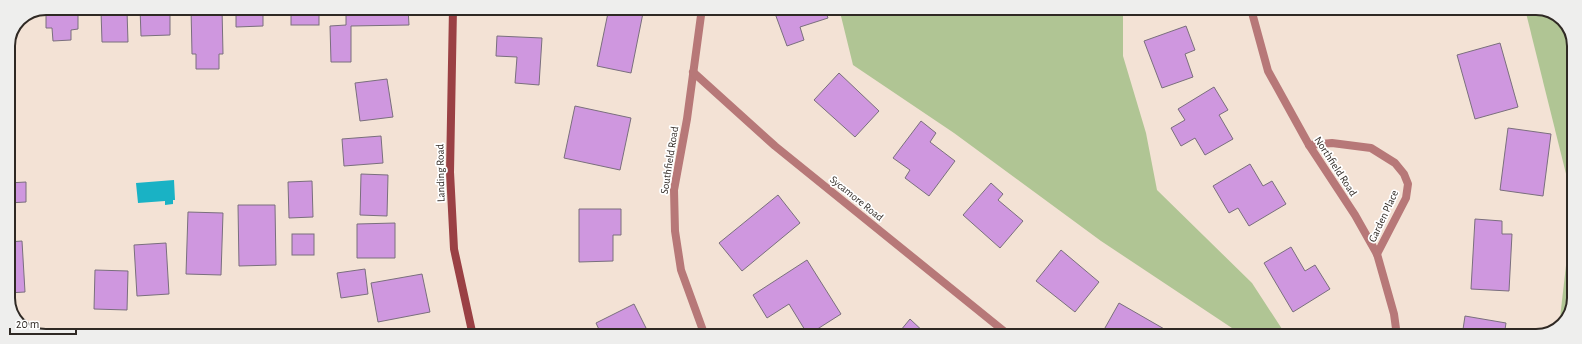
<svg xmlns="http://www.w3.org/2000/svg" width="1582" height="344" font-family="'Alegreya Sans',sans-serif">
<rect width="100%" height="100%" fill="#f3e2d5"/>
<!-- green -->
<g fill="#b0c594">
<polygon points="839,8 1123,9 1123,56 1146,133 1157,190 1252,283 1282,329 1274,336 1244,336 1101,241 954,133 853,65"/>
<polygon points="1525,9 1543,9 1563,19 1574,42 1573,202"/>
<polygon points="1573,204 1573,306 1559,327"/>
</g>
<!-- water -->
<polygon fill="#19b2c5" points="174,180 175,200 173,200 173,204 165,205 165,201 138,203 136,183"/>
<!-- building -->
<g fill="#cf97df" stroke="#7a6f7d">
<polygon points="103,8 124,8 124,11 127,11 128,42 102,42 101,11 103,11"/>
<polygon points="140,8 170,8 170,35 141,36"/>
<polygon points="191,8 222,8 223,54 219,54 219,69 196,69 196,54 192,54"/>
<polygon points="236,8 263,8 263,26 236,27"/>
<rect x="291" y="8" width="28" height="17"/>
<polygon points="364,8 408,8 409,25 351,26 351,62 331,62 330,26 346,25 346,10 364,10"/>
<polygon points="609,8 644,8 631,73 597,66"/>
<polygon points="773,8 824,8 828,18 800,27 804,40 787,46"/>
<polygon points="78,10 78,29 71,30 71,40 53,41 52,28 46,28 46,11"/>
<polygon points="1186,26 1195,50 1185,54 1193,77 1162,88 1144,41"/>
<polygon points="13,35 13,68 8,68 8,46"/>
<polygon points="497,36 542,38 539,85 515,83 517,57 496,56"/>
<polygon points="1500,43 1518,107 1475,119 1457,55"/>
<polygon points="839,73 879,111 855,137 814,100"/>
<polygon points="387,79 393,117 360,121 355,83"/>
<polygon points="1214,87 1228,110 1219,115 1233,139 1205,155 1195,138 1181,146 1171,128 1185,120 1178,109"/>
<polygon points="575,106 631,118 620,170 564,158"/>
<polygon points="921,121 936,133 930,142 955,161 929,196 905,178 910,170 893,158"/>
<polygon points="1508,128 1551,134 1543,196 1500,190"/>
<polygon points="381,136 383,163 344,166 342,139"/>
<polygon points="1250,164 1263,186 1272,181 1286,204 1249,226 1238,208 1229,213 1213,186"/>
<polygon points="361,174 388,175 387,216 360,215"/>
<polygon points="312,181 313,217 289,218 288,182"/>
<polygon points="26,182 26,202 8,203 8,183"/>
<polygon points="991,183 1003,194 998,200 1023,221 1000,248 963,215"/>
<polygon points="778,195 800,223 742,271 719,243"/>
<polygon points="238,205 275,205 276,265 239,266"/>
<polygon points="579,209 621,209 621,235 613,235 613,261 579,262"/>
<polygon points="188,212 223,213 221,275 186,274"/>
<polygon points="1475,219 1502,221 1502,234 1512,234 1509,291 1471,289"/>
<polygon points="395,223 395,258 357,258 357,224"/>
<rect x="292" y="234" width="22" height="21"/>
<polygon points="22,241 25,292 8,293 8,242"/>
<polygon points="166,243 169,294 137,296 134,245"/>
<polygon points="1291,247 1305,271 1315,265 1330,289 1293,312 1264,263"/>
<polygon points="1061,250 1099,282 1075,312 1036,281"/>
<polygon points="807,260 841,314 808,335 789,304 767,318 753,295"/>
<polygon points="365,269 368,294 341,298 337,273"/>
<polygon points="95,270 128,271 127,310 94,309"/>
<polygon points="422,274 430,312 378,322 371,283"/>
<polygon points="1119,303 1166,330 1163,336 1103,336 1101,335"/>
<polygon points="634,304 647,330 637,335 637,336 602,336 596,323"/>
<polygon points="1465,316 1506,323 1504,336 1462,336"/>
<polygon points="910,319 928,336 896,336"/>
</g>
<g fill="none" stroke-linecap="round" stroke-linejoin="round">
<!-- street -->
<g stroke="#b77878" stroke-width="8">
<polyline points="702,8 687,119 674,190 675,231 681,270 705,336"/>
<polyline points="1251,9 1268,71 1309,145 1355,215 1377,254 1394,314 1397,336"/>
<polyline points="693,72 775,146 1010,336"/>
<polyline points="1309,145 1332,143 1371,148 1395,163 1404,174 1408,184 1406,198 1377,254"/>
<polyline points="405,335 472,332"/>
</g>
<!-- secondary -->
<polyline stroke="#9a4044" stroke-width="8" points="453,8 450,172 454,249 473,336"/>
</g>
<g text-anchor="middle" stroke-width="3.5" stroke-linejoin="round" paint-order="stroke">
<!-- street labels -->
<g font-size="11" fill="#2f2924" stroke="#fff">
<text transform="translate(669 160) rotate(-81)" y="4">Southfield Road</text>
<text transform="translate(1336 166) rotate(57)" y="4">Northfield Road</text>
<text transform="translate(440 173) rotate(-91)" y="4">Landing Road</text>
<text transform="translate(857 198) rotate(39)" y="4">Sycamore Road</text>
<text transform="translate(1383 216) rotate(-65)" y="4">Garden Place</text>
</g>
</g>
<!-- crop -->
<path d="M0 0H1582V344H0ZM46 15H1536A31 31 0 0 1 1567 46V298A31 31 0 0 1 1536 329H46A31 31 0 0 1 15 298V46A31 31 0 0 1 46 15Z" fill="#eeeeed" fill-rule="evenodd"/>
<path fill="none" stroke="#2f2924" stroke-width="2" d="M46 15H1536A31 31 0 0 1 1567 46V298A31 31 0 0 1 1536 329H46A31 31 0 0 1 15 298V46A31 31 0 0 1 46 15Z"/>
<!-- scale -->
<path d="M10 328v6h66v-6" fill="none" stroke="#2f2924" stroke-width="2"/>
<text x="16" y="328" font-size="12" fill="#2f2924" stroke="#ffffff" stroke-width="3" paint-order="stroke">20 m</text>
</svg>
